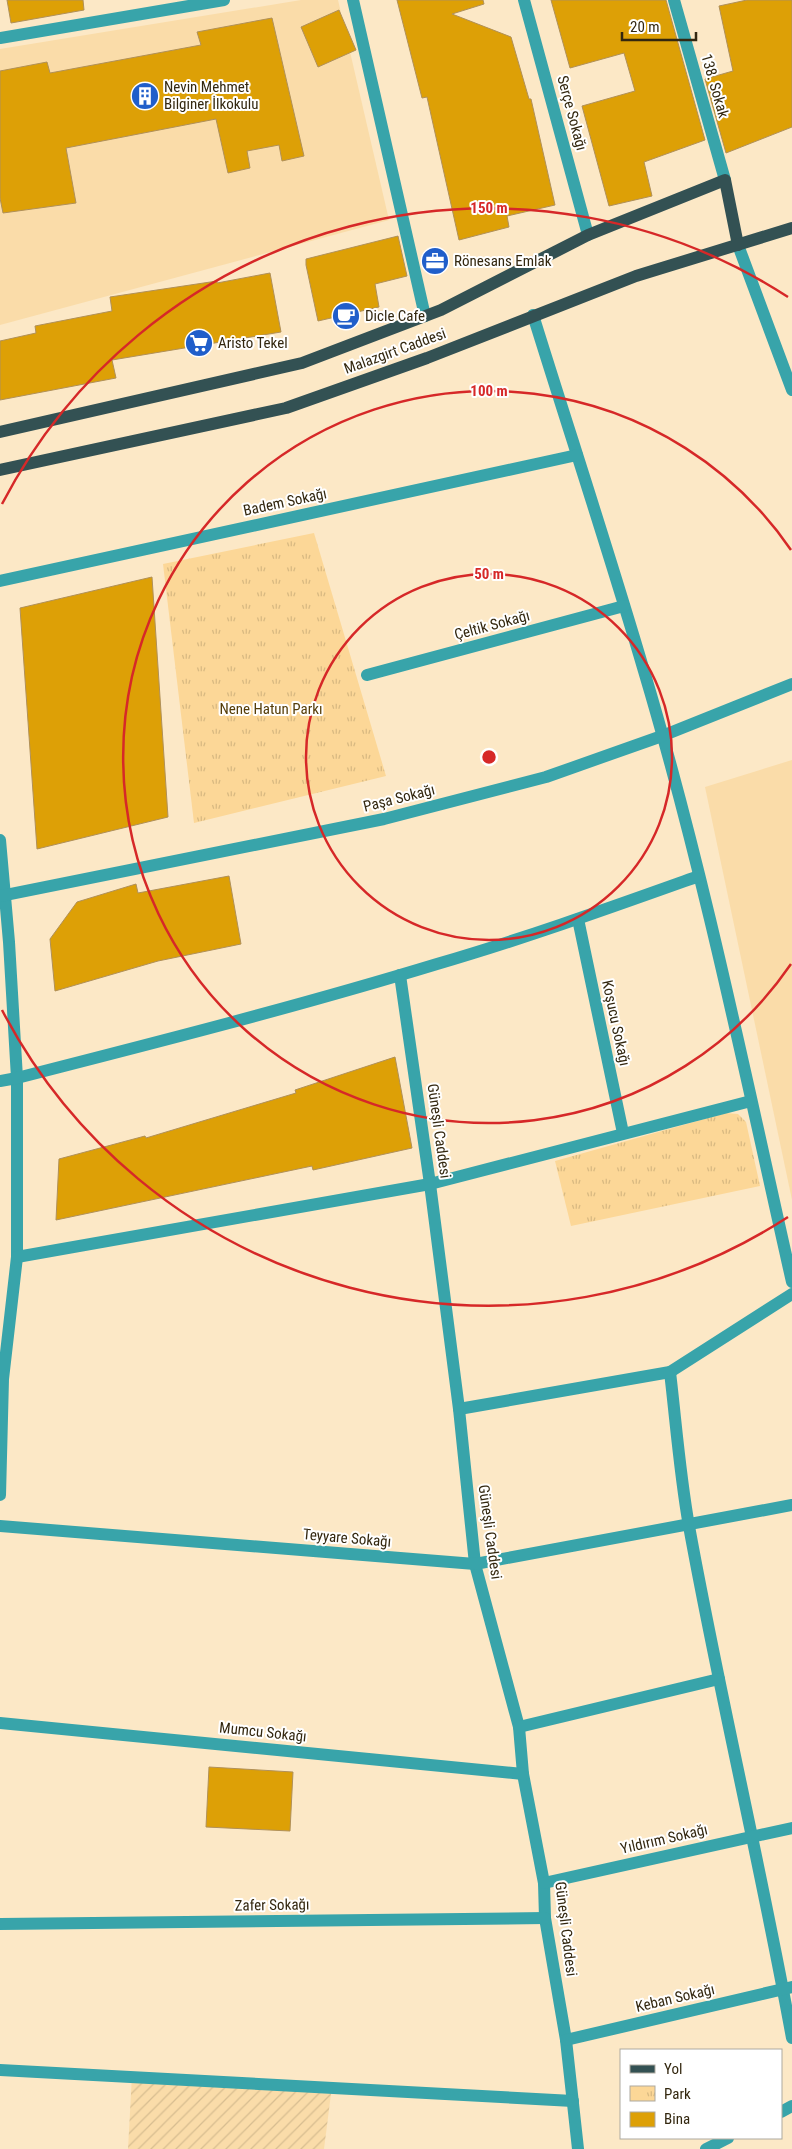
<svg xmlns="http://www.w3.org/2000/svg" width="792" height="2149" font-family="'Roboto Condensed',sans-serif">
<defs>
<pattern id="industrial-furrows" width="10" height="10" patternUnits="userSpaceOnUse" patternTransform="scale(1.25)"><rect width="10" height="10" fill="#fadca9"/><path d="M-1 1l2-2M0 10L10 0M9 11l2-2" fill="none" stroke="#d7bd90"/></pattern>
<pattern id="park-tufts" width="24" height="20" patternUnits="userSpaceOnUse" patternTransform="scale(1.25)"><rect width="24" height="20" fill="#fcd797"/><path d="M3 7l-1-3M5 7V3M7 7l1-3M15 17l-1-3M17 17v-4M19 17l1-3" fill="none" stroke="#d8b981"/></pattern>
</defs>
<rect width="100%" height="100%" fill="#fce8c6"/>
<!-- built -->
<g fill="#fadca9">
<polygon points="301,0 338,0 389,220 0,325 0,49"/>
<polygon points="792,760 792,1200 705,787"/>
</g>
<!-- industrial -->
<polygon fill="url(#industrial-furrows)" points="132,2075 332,2086 324,2149 128,2149"/>
<!-- park -->
<g fill="url(#park-tufts)">
<polygon points="314,533 386,776 194,823 163,564"/>
<polygon points="726,1113 738,1114 746,1122 760,1186 571,1226 555,1161"/>
</g>
<!-- building -->
<g fill="#dda006" stroke="#b09059">
<polygon points="7,0 83,0 84,10 11,23"/>
<polygon points="397,0 483,0 484,4 452,14 511,37 529,99 531,99 555,205 507,216 509,227 459,240 427,97 422,98"/>
<polygon points="551,0 666,0 705,140 644,162 652,196 609,206 582,106 635,91 624,53 570,68"/>
<polygon points="747,0 792,0 792,127 726,153 705,79 733,71 719,6"/>
<polygon points="339,10 356,50 318,67 301,27"/>
<polygon points="272,18 304,156 282,161 279,145 247,151 250,168 228,173 216,119 66,148 76,203 3,213 0,198 0,71 47,62 50,73 201,45 197,32"/>
<polygon points="398,236 407,276 375,284 379,307 318,321 306,265 306,259"/>
<polygon points="270,273 281,332 112,360 116,378 0,400 0,341 36,333 35,326 112,311 110,297 217,281 217,283"/>
<polygon points="152,577 168,817 37,849 20,608"/>
<polygon points="229,876 241,944 158,961 55,991 50,939 77,902 136,884 138,893"/>
<polygon points="395,1057 412,1148 313,1170 312,1166 56,1220 59,1159 145,1136 146,1138 296,1093 295,1090"/>
<polygon points="209,1767 293,1772 290,1831 206,1827"/>
</g>
<g fill="none" stroke-linecap="round" stroke-linejoin="round">
<!-- minor -->
<g stroke="#38a4aa" stroke-width="12">
<polyline points="353,0 425,316"/>
<polyline points="524,0 588,235"/>
<polyline points="674,0 725,180"/>
<polyline points="0,38 224,0"/>
<polyline points="738,245 792,390"/>
<path d="M 533,315 C 570,434 609,552 644,671 C 704,872 746,1078 792,1282"/>
<polyline points="0,581 577,455"/>
<polyline points="367,675 624,606"/>
<polyline points="0,840 9,942 17,1078 17,1257 3,1379 0,1495"/>
<polyline points="0,896 384,819 546,777 662,736 792,684"/>
<polyline points="578,919 623,1133"/>
<polyline points="400,975 430,1184 459,1409 475,1564 519,1727 523,1774 544,1883 545,1918 566,2040 578,2149"/>
<path d="M 0,1081 L 17,1078 C 158,1042 299,1006 437,964 C 526,938 612,907 699,876"/>
<polyline points="17,1257 430,1184 751,1101"/>
<path d="M 670,1372 C 676,1423 680,1476 689,1526 C 720,1697 761,1867 792,2038"/>
<polyline points="459,1409 670,1372 792,1294"/>
<polyline points="0,1526 475,1564 792,1505"/>
<polyline points="0,1723 523,1774"/>
<polyline points="519,1727 719,1679"/>
<polyline points="544,1883 792,1828"/>
<polyline points="0,1924 545,1918"/>
<polyline points="566,2040 792,1987"/>
<polyline points="0,2070 573,2101"/>
<polyline points="781,2112 792,2106"/>
<polyline points="706,2149 728,2138"/>
</g>
<!-- major -->
<g stroke="#335153" stroke-width="12">
<polyline points="0,432 302,363 441,310 588,235 725,180 738,245"/>
<polyline points="0,470 286,408 427,358 636,276 792,228"/>
</g>
</g>
<!-- distance rings -->
<g fill="none" stroke="#d62828" stroke-width="2.5">
<circle cx="489" cy="757" r="183"/>
<path d="M791 964A366 366 0 1 1 791 550"/>
<path d="M788 1217A549 549 0 0 1 2 1010M2 504A549 549 0 0 1 788 297"/>
</g>
<!-- icons -->
<defs>
<symbol id="building-disc" viewBox="-11 -11 22 22"><circle r="9.5" fill="#205eca" stroke="#fff"/><path d="M-4-6H4V6H1V3H-1V6H-4ZM-2.5-4.3h1.7v1.8h-1.7ZM.8-4.3h1.7v1.8H.8ZM-2.5-1h1.7V.8h-1.7ZM.8-1h1.7V.8H.8Z" fill="#fff"/></symbol>
<symbol id="office-disc" viewBox="-11 -11 22 22"><circle r="9.5" fill="#205eca" stroke="#fff"/><path d="M-6-3h4V-5.5h4V-3h4V5H-6ZM-1-4.5V-3h2v-1.5ZM-6 0V1H6V0Z" fill="#fff"/></symbol>
<symbol id="cafe-disc" viewBox="-11 -11 22 22"><circle r="9.5" fill="#205eca" stroke="#fff"/><path d="M-5.5-4.5H6V0H3Q3 3.5 0 3.5H-2.5Q-5.5 3.5-5.5 0ZM3-3.2v2h1.7v-2ZM-6 4.5H4V6H-6Z" fill="#fff"/></symbol>
<symbol id="supermarket-disc" viewBox="-11 -11 22 22"><circle r="9.5" fill="#205eca" stroke="#fff"/><path d="M-6-5.5h2.5l.6 2H6L4.5 2H-2.5L-4.4-4H-6ZM-1.5 3.2a1.3 1.3 0 1 0 .1 0ZM3 3.2a1.3 1.3 0 1 0 .1 0Z" fill="#fff"/></symbol>
</defs>
<g fill-rule="evenodd">
<use href="#building-disc" x="129" y="80" width="32" height="32"/>
<use href="#office-disc" x="419" y="245" width="32" height="32"/>
<use href="#cafe-disc" x="330" y="300" width="32" height="32"/>
<use href="#supermarket-disc" x="183" y="327" width="32" height="32"/>
</g>
<g text-anchor="middle" stroke-width="4" stroke-linejoin="round" paint-order="stroke">
<!-- street labels -->
<g font-size="15" fill="#33270f" stroke="#fff">
<text transform="translate(715 86) rotate(74)" y="5">138. Sokak</text>
<text transform="translate(572 113) rotate(75)" y="5">Serçe Sokağı</text>
<text transform="translate(395 351) rotate(-20)" y="5">Malazgirt Caddesi</text>
<text transform="translate(285 502) rotate(-12)" y="5">Badem Sokağı</text>
<text transform="translate(492 625) rotate(-15)" y="5">Çeltik Sokağı</text>
<text transform="translate(399 798) rotate(-14)" y="5">Paşa Sokağı</text>
<text transform="translate(616 1023) rotate(78)" y="5">Koşucu Sokağı</text>
<text transform="translate(439 1131) rotate(82)" y="5">Güneşli Caddesi</text>
<text transform="translate(490 1532) rotate(82)" y="5">Güneşli Caddesi</text>
<text transform="translate(347 1538) rotate(5)" y="5">Teyyare Sokağı</text>
<text transform="translate(263 1732) rotate(6)" y="5">Mumcu Sokağı</text>
<text transform="translate(664 1839) rotate(-13)" y="5">Yıldırım Sokağı</text>
<text transform="translate(272 1905) rotate(-1)" y="5">Zafer Sokağı</text>
<text transform="translate(566 1929) rotate(83)" y="5">Güneşli Caddesi</text>
<text transform="translate(675 1998) rotate(-13)" y="5">Keban Sokağı</text>
</g>
<!-- poi labels -->
<g font-size="15" fill="#33270f" stroke="#fff" text-anchor="start">
<text x="164" y="92">Nevin Mehmet<tspan x="164" dy="17">Bilginer İlkokulu</tspan></text>
<text x="454" y="266">Rönesans Emlak</text>
<text x="365" y="321">Dicle Cafe</text>
<text x="218" y="348">Aristo Tekel</text>
</g>
<!-- park labels -->
<g font-size="15" fill="#553d08" stroke="#fff">
<text x="271" y="714">Nene Hatun Parkı</text>
</g>
</g>
<circle cx="489" cy="757" r="8" fill="#d62828" stroke="#fff" stroke-width="2.5"/>
<g font-size="15" text-anchor="middle" font-weight="bold" fill="#d62828" stroke="#fff" stroke-width="4" stroke-linejoin="round" paint-order="stroke">
<text x="489" y="213">150 m</text>
<text x="489" y="396">100 m</text>
<text x="489" y="579">50 m</text>
</g>
<!-- legend -->
<rect x="620" y="2049" width="162" height="90" fill="#ffffff" stroke="#ada99f"/>
<rect x="630" y="2065" width="25" height="8" fill="#335153" stroke="#ada99f"/>
<text x="664" y="2074" font-size="15" fill="#33270f">Yol</text>
<rect x="630" y="2086" width="25" height="15" fill="url(#park-tufts)" stroke="#ada99f"/>
<text x="664" y="2099" font-size="15" fill="#33270f">Park</text>
<rect x="630" y="2112" width="25" height="15" fill="#dda006" stroke="#ada99f"/>
<text x="664" y="2124" font-size="15" fill="#33270f">Bina</text>
<!-- scale -->
<path d="M622 32v8h74v-8" fill="none" stroke="#33270f" stroke-width="2.5"/>
<text x="630" y="32" font-size="15" fill="#33270f" stroke="#ffffff" stroke-width="4" paint-order="stroke">20 m</text>
</svg>
